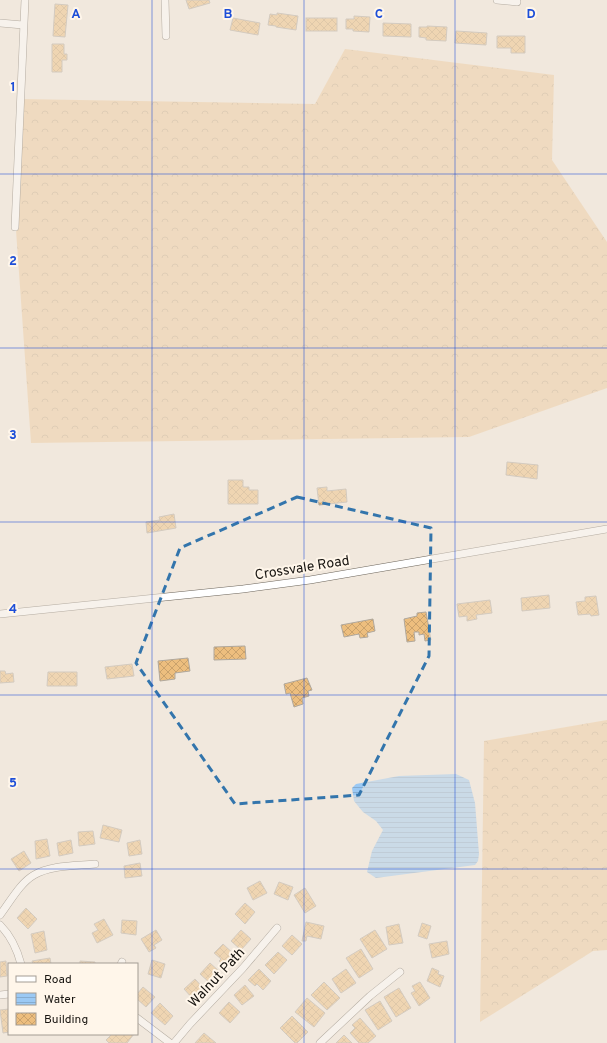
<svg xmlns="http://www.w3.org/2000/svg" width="607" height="1043" font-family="Overpass,sans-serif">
<defs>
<pattern id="forest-crowns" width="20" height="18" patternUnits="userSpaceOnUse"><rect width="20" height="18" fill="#eecb9e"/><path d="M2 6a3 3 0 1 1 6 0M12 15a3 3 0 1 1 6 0" fill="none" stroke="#cbad87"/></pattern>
<pattern id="water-rules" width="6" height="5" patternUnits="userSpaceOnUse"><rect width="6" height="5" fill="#9bc9f4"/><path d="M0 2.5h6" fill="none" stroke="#85acd0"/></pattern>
<pattern id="building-cross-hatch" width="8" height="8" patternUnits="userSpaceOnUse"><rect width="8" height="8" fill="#edbe7e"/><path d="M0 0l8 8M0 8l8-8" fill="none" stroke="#caa26c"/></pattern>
</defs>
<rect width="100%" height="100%" fill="#f1e8dd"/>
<!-- forest -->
<g fill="url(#forest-crowns)">
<polygon points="345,49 554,75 552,160 607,242 607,388 469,437 31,443 16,230 20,99 315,104"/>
<polygon points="607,720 607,950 593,951 480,1022 484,741"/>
</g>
<!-- water -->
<polygon fill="url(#water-rules)" points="456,774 469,780 475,803 479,854 478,861 475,865 376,878 367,872 372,851 383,830 376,821 363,812 354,801 352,788 356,784 399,776"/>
<!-- building -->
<g fill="url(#building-cross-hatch)" stroke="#b0a89d">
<polygon points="186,0 209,0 210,3 189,9"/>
<polygon points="55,4 68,5 65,37 53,36"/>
<polygon points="277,13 298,16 296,30 276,27 276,26 268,25 270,14 277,15"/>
<polygon points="354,16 370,17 369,32 353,31 353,29 346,29 346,19 354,19"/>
<polygon points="233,18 260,23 258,35 230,30"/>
<rect x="306" y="18" width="31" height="13"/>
<polygon points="383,23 411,24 411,37 383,36"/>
<polygon points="427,26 447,27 446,41 426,40 426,38 419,37 419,27 427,27"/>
<polygon points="456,31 487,33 486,45 455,43"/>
<polygon points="497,36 525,36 525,53 511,53 511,48 497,48"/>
<polygon points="52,44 64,44 64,54 67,54 67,60 62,60 62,72 52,72"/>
<polygon points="507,462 538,465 537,479 506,475"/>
<polygon points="228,480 243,480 243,487 249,487 249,490 258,490 258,504 228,504"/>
<polygon points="327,487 327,491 346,489 347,502 319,505 317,488"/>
<polygon points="174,514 176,528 147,533 146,522 160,520 159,517"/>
<polygon points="549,595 550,608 522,611 521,598"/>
<polygon points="596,596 599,615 591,616 590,614 578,615 576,602 585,601 585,597"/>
<polygon points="490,600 492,613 476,615 477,619 467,621 467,616 459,617 457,604"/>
<polygon points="426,612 431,640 425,641 424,634 419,635 419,632 414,632 415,641 407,642 404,619 417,616 417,613"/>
<polygon points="373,619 375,631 367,633 368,637 360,638 359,634 344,637 341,625"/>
<polygon points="245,646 246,659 214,660 214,647"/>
<polygon points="188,658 190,671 175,673 175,679 160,681 158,661"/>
<polygon points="132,664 134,676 107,679 105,667"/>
<polygon points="0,671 5,671 6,674 13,673 14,682 0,683"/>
<polygon points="48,672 77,672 77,686 47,686"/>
<polygon points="307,678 312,690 308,691 309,696 302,698 303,704 294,707 290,693 286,694 284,684"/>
<polygon points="103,825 122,830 119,842 100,838"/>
<polygon points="93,831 95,844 79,846 78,832"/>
<polygon points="47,839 50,856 36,859 35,841"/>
<polygon points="71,840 73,853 59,856 57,843"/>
<polygon points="140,840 142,854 129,856 127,843"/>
<polygon points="24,851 31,863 19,871 11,859"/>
<polygon points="140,863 142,876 125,878 124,866"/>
<polygon points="260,881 267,893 253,900 247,888"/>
<polygon points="279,882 293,887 288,900 274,894"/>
<polygon points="305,888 316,906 305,913 294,895"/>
<polygon points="245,903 255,912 245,924 235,914"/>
<polygon points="26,908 37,919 28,929 17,918"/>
<polygon points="104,919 113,935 97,943 92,933 98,930 94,924"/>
<polygon points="122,920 137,921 136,935 121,933"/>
<polygon points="306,922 324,926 321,939 307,936 306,941 302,941"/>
<polygon points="422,923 431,926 427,939 418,936"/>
<polygon points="399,924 403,943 389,945 386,927"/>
<polygon points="156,930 162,940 154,945 156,948 149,952 141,939"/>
<polygon points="241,930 251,939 241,950 231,941"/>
<polygon points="375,930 387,949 372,958 360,939"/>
<polygon points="44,931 47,950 35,953 31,934"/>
<polygon points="292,935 302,944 292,955 282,946"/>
<polygon points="447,941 449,954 432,958 429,944"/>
<polygon points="223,944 236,956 225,967 219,961 221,959 214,953"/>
<polygon points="361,949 373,969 359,978 346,958"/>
<polygon points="278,952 287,960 274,974 265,965"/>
<polygon points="50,958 51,964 33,964 32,961"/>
<polygon points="152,960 165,964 161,978 148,974"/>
<polygon points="6,961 7,976 0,977 0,962"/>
<polygon points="80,961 95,962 95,964 80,964"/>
<polygon points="210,963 220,972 210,983 200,974"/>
<polygon points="432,968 439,971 438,974 444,976 440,987 427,981"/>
<polygon points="259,969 271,981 263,990 257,984 255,986 248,980"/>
<polygon points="346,969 356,983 341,993 332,979"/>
<polygon points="195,979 204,989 193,999 184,989"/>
<polygon points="324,982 340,998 327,1010 311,995"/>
<polygon points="420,982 430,998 419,1006 411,993 415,991 412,986"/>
<polygon points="245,985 254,996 242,1005 234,995"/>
<polygon points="143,987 155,997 146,1007 137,999 137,994"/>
<polygon points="399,988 411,1008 396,1017 384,997"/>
<polygon points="307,998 325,1013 314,1027 295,1012"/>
<polygon points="380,1001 392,1021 378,1030 365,1010"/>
<polygon points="229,1002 240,1012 230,1023 219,1013"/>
<polygon points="160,1003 173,1016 165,1025 151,1013"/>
<polygon points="9,1009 9,1032 3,1033 0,1010"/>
<polygon points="292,1016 308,1032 297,1043 295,1043 280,1028"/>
<polygon points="360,1018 376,1036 368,1043 359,1043 350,1033 355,1028 352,1025"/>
<polygon points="204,1033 216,1043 195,1043"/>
<polygon points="112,1034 134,1034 127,1043 109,1043 106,1040"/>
<polygon points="344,1035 352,1043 336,1043"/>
</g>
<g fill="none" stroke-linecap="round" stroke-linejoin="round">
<defs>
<g id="street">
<polyline points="165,0 166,36"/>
<polyline points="497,0 517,2"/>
<polyline points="0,23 23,25"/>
<polyline points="15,227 25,0"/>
<polyline points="0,614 243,589 310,580 607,529"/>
<path d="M 0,915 C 10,902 20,883 34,875 C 51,865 76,866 95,864"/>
<path d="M 0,925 C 11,936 17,949 21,964"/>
<polyline points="121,964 122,962"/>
<polyline points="0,995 9,994"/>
<polyline points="137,1018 170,1043"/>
<polyline points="174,1043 190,1024 243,968 277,928"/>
<polyline points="320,1043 370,996 400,972"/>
</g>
</defs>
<!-- street casing -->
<use href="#street" stroke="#6c655b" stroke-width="8"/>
<!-- street -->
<use href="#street" stroke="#fff" stroke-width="7"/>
</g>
<!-- marked area -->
<path d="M0 0H607V1043H0ZM 297,497 L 431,528 L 429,656 L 359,795 L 235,804 L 136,663 L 180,548 Z" fill="#f1e8dd" fill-opacity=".55" fill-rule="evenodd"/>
<path fill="none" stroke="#3375ac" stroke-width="3" stroke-dasharray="8 5" stroke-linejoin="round" d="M 297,497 L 431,528 L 429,656 L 359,795 L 235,804 L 136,663 L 180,548 Z"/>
<!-- grid -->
<path fill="none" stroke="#1d4ed8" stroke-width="1" stroke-opacity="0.55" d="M 152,0 L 152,1043M 304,0 L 304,1043M 455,0 L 455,1043M 0,174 L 607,174M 0,348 L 607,348M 0,522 L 607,522M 0,695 L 607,695M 0,869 L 607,869"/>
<g text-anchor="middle" stroke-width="4" stroke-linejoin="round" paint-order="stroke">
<!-- street labels -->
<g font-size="14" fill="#181511" stroke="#fff6ea">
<text transform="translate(302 567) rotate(-9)" y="5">Crossvale Road</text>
<text transform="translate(216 977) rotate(-47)" y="5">Walnut Path</text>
</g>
</g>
<g font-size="13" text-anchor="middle" font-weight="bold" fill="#1d4ed8" stroke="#fff6ea" stroke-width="4" stroke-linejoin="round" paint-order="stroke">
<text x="76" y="18">A</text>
<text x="228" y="18">B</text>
<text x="379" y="18">C</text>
<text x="531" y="18">D</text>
<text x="13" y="91">1</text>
<text x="13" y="265">2</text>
<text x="13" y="439">3</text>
<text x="13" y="613">4</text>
<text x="13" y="787">5</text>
</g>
<!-- legend -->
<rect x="8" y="963" width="130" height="72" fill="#fff6ea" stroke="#a39c93"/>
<rect x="16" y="976" width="20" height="6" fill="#ffffff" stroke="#a39c93"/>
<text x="44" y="983" font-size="12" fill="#181511">Road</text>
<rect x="16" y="993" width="20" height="12" fill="url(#water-rules)" stroke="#a39c93"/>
<text x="44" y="1003" font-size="12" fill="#181511">Water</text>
<rect x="16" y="1013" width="20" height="12" fill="url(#building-cross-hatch)" stroke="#a39c93"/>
<text x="44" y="1023" font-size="12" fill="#181511">Building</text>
</svg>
